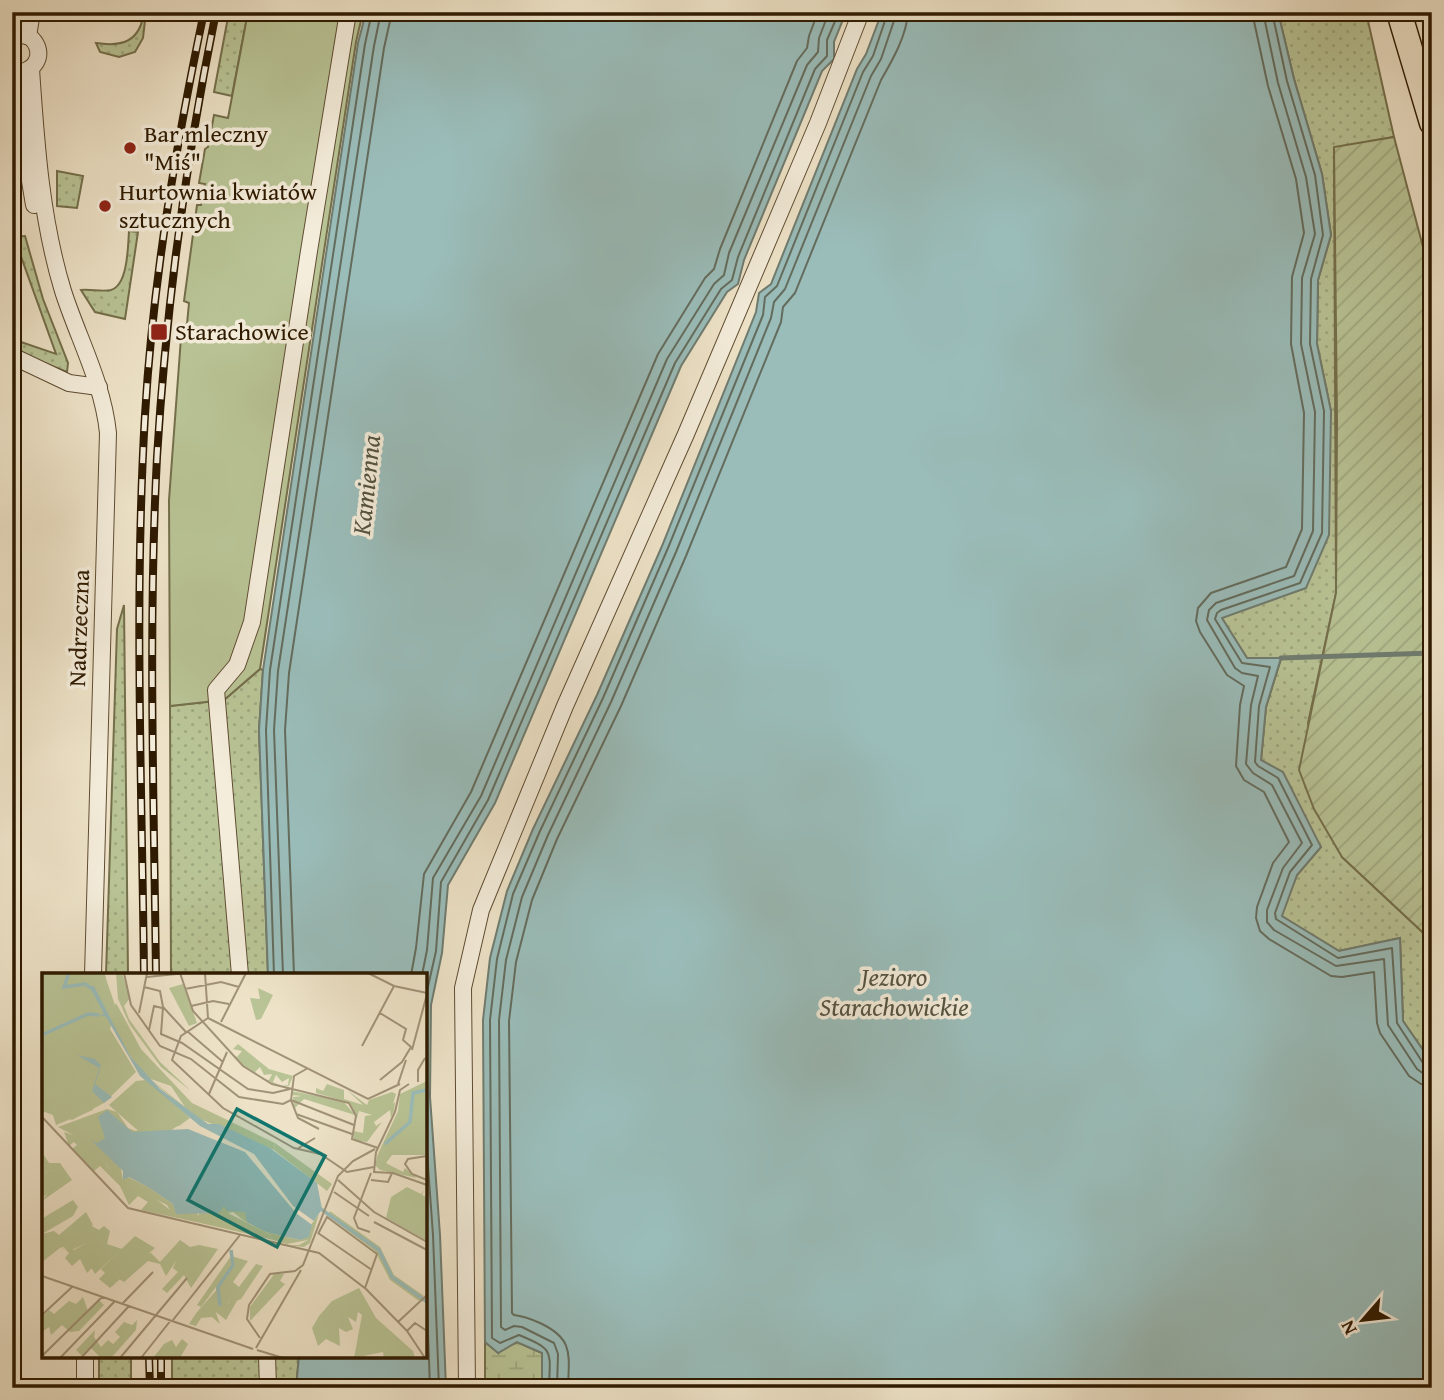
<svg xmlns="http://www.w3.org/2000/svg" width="1444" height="1400" font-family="'Gentium Book Plus',serif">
<defs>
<pattern id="grass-dots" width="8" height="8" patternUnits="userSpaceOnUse" patternTransform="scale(1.75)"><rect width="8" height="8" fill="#b9c496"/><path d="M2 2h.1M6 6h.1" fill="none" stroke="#9fa880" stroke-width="1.8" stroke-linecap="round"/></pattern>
<pattern id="wetland-marsh" width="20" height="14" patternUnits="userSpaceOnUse" patternTransform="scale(1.75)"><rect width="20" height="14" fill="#b9c496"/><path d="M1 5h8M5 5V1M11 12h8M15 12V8" fill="none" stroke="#9fa880"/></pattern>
<pattern id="garden-furrows" width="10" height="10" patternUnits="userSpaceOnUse" patternTransform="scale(1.75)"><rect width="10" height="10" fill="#b9c496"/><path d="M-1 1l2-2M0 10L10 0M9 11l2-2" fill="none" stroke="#9fa880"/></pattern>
</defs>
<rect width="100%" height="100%" fill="#eee3c8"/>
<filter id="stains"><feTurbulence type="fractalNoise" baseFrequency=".00286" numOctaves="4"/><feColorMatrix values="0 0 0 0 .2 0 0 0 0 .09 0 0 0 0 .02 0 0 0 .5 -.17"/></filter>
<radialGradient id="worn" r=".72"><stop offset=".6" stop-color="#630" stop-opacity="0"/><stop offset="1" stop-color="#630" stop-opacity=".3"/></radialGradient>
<!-- grass -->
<g fill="url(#grass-dots)" stroke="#746f4b" stroke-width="2">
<path d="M 144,12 L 146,12 L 143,38 L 135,52 L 119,57 L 100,52 L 96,43 C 122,47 140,42 144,12 Z"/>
<polygon points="229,12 248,12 232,96 214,92"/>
<polygon points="1278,12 1366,12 1394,137 1334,148 1336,593 1308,723 1342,857 1432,941 1432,1063 1403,1021 1400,938 1339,951 1281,916 1297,875 1321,847 1261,760 1266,707 1281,659 1247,658 1221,617 1306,588 1331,411 1317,344 1318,280 1331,235 1322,174 1294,79"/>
<polygon points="57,171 83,176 77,208 57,206"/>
<path d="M 129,231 L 138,232 L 125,319 L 95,312 L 81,290 C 90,289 103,292 111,290 C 128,285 128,246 129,231 Z"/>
<polygon points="25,236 43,299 68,363 67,372 16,352 21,342 56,354 14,237"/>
<polygon points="124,605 128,975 106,975 117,629"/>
<polygon points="260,669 263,670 259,730 268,975 171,975 170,706 224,700"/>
<rect x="99" y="1356" width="32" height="32"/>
<polygon points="172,1356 299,1356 296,1388 172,1388"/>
</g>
<!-- wetland -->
<polygon fill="url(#wetland-marsh)" stroke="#746f4b" stroke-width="2" points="485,1342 498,1352 517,1342 542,1353 542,1388 485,1388"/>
<!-- park -->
<polygon fill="#b9c496" stroke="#746f4b" stroke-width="2" points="248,12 363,12 356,42 260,669 224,700 170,706 169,500 182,324 187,324 189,303 184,301 197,205 201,205 205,184 199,183 205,149 208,147 214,115 228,118"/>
<!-- garden -->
<polygon fill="url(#garden-furrows)" stroke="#746f4b" stroke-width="2" points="1394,137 1432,281 1432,941 1342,857 1314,809 1299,770 1336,593 1337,422 1334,147"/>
<!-- water -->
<g fill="#9abdba" stroke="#6f7c70" stroke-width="2">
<polygon points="366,12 846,12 834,42 834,59 822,71 744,260 738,284 727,292 681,366 495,803 448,885 442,953 431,1005 430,1097 440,1235 446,1388 296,1388 299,1356 425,1356 425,975 268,975 259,730 263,670 358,43"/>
<polygon points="882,12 1278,12 1294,79 1322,174 1331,235 1318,280 1317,344 1331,411 1329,535 1306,588 1222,618 1247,658 1281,658 1266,707 1261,760 1283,772 1321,847 1297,875 1282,916 1339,951 1400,938 1403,1021 1432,1063 1432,1388 542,1388 542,1353 517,1342 498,1353 485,1342 483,1020 490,958 507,891 533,829 597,695 662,546 756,312 759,293 771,284 857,69 866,54"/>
</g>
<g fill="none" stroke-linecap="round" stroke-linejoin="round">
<!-- shore -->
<g stroke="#646c5d" stroke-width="2">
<polyline points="1252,12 1268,86 1296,179 1304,233 1292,277 1291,344 1304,413 1302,529 1286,567 1211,593 1198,608 1196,621 1200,632 1227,675 1244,686 1240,705 1236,766 1244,780 1264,792 1289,842 1273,863 1257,907 1256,918 1260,931 1269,939 1331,976 1342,977 1374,972 1377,1023 1380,1033 1409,1076 1421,1084 1432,1085"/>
<polyline points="1263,12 1278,83 1306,177 1315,234 1302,278 1301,344 1315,412 1313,531 1294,576 1216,603 1209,610 1207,620 1235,668 1242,673 1258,676 1251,705 1246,764 1253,773 1272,785 1302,843 1283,868 1267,910 1267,922 1274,930 1336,966 1384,959 1388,1025 1417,1069 1424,1074 1432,1075"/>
<polyline points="1272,12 1287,81 1315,175 1323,235 1311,279 1310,344 1324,411 1322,533 1300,583 1221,610 1217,613 1215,619 1242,663 1270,667 1259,706 1255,762 1258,766 1278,778 1312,845 1290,872 1275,913 1276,919 1338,958 1392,948 1397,1023 1423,1063 1432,1066"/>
<polyline points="274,975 266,730 270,670 365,44 372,12"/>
<polyline points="283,975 274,730 278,671 374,46 381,12"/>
<polyline points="294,975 285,730 289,673 384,48 392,12"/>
<polyline points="411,975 416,948 424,874 471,792 658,354 705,278 714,269 720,249 797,61 807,48 809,36 818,12"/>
<polyline points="422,975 427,950 433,878 481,796 667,359 714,284 724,275 729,253 807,65 818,52 819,38 829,12"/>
<polyline points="425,1000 436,951 441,882 488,800 675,363 721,289 732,280 738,257 815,69 827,56 827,40 839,12"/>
<polyline points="425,1125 433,1235 439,1388"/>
<polyline points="425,1250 430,1388"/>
<path d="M 549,1388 C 550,1350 555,1350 519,1335 L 500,1343 L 492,1338 L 490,1020 L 497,959 L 513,894 L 540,831 L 603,698 L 668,548 L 763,315 L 765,297 L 777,286 L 863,72 L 873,56 L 888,12"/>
<polyline points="557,1388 558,1354 554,1343 522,1327 514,1326 505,1330 501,1327 499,1020 506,960 522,897 548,835 611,702 676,552 771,318 774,302 785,289 871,76 881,59 897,12"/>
<path d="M 568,1388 C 569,1354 574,1339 540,1323 C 531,1319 524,1316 514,1315 L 512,1313 L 509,1021 L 516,962 L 532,900 L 557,839 L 621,706 L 686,556 L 781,322 L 783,307 L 795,293 L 881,80 C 892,61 907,35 908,12"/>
</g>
<!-- stream -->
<polyline stroke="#6f7c70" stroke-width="5" points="1281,658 1432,653"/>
<defs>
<g id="street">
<polyline points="12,17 13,12"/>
<path d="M 12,36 L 19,34 L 30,37 C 44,49 40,68 21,72"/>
<polyline points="28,36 32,12"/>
<path d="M 31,69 C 36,143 41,219 63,291 C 78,338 103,383 108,433 L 93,975"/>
<polyline points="16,72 22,133 34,205"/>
<polyline points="12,356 69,383 99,387"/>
<polyline points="240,975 216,690 237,665 252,622 309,251 348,12"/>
<polyline points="267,1356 268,1388"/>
<polyline points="85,1388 85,1356"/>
<polyline points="467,1388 463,988 481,910 565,706 686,434 818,123 861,12"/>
</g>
<polyline id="primary" points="1399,12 1432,123"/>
</defs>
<!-- street casing -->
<use href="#street" stroke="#5e4c32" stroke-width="18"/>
<!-- primary casing -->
<use href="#primary" stroke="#2e1a00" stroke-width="27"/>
<!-- street -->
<use href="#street" stroke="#f4eddb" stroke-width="16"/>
<!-- primary -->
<use href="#primary" stroke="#eee3c8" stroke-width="24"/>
<defs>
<g id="rail">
<path d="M 144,975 C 142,788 134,601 145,415 C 153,279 176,145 204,12"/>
<path d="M 156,975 C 154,802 148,629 157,457 C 166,307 186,159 216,12"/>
<polyline points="149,1356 150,1388"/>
<polyline points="161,1356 161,1388"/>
</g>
</defs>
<!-- rail casing -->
<use href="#rail" stroke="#2e1a00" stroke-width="8"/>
<!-- rail -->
<use href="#rail" stroke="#f4eddb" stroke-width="5" stroke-dasharray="16" stroke-linecap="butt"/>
</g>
<!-- markers -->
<g fill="#8f2418" stroke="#f4eddb" stroke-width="2.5">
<circle cx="130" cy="148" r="7"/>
<circle cx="105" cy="206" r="7"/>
<rect x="150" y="323" width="18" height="18" rx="3.5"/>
</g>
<g text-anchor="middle" stroke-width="7" stroke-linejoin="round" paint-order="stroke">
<!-- poi labels -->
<g font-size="24" fill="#2e1a00" stroke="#f4eddb" text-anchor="start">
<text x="144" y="142">Bar mleczny<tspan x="144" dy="28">"Miś"</tspan></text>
<text x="119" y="200">Hurtownia kwiatów<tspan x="119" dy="28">sztucznych</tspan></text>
<text x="175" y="340">Starachowice</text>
</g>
<!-- street labels -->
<g font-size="24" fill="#2e1a00" stroke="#f4eddb">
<text transform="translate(79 628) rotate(-88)" y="8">Nadrzeczna</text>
</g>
<!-- water labels -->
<g font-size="26" font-style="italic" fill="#545341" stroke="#f4eddb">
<text transform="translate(366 485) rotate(-84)" y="9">Kamienna</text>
<text x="894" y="986">Jezioro<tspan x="894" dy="30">Starachowickie</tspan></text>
</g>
</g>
<!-- overview -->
<g transform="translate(42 973)">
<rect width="385" height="385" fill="#eee3c8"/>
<path d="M 0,0 L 62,0 L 64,5 L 51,137 L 14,152 L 11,142 L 0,138 ZM 74,0 L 80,0 L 88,25 L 82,33 L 87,46 L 118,89 L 149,118 L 119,94 L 88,52 L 76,26 ZM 216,15 L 231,22 L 219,46 L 214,47 L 208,25 L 218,26 ZM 74,30 L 99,76 L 150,130 L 233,170 L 232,177 L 158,146 L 146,138 L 112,110 L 108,106 L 143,134 L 129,113 L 106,105 L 88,83 L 67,48 ZM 285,111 L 302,117 L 302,126 L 321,132 L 305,117 L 325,132 L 344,136 L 353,129 L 352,138 L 349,145 L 348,137 L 332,149 L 334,153 L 340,149 L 325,169 L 312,167 L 311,158 L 321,160 L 323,143 L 330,142 L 317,138 L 315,145 L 308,130 L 274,120 L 274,115 L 281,118 ZM 249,118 L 301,128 L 313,142 L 262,126 L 252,136 L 251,124 L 260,123 L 249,122 ZM 22,159 L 40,165 L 78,207 L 104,218 L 133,241 L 155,238 L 156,243 L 158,238 L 182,233 L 203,239 L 224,259 L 258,267 L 277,241 L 268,270 L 262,274 L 244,272 L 257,272 L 266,267 L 245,271 L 228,266 L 229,262 L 201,247 L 191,239 L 154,249 L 99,237 L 106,229 L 96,223 L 87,232 L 78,213 L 58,193 L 52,198 L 30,176 L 35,172 L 32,169 L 27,173 ZM 0,179 L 7,190 L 18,190 L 30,207 L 0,228 L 20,199 L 7,197 L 0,202 ZM 365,214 L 379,221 L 382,217 L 380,222 L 385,224 L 385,268 L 344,245 L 349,224 ZM 288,238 L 338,274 L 352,302 L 382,323 L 377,328 L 348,307 L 333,278 L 286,243 ZM 44,239 L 51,252 L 24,263 L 20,275 L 32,277 L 44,270 L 50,295 L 45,300 L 38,286 L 30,293 L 23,285 L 27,280 L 23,276 L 19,275 L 19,274 L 0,289 L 0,261 L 12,258 L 17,262 ZM 93,263 L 113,275 L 68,315 L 57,306 L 63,300 L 59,296 ZM 157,272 L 176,276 L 149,315 L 142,302 L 125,320 L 120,316 L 136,299 L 131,295 L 134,288 L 152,283 ZM 189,283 L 206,288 L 191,309 L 197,314 L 214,291 L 221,293 L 199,326 L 187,331 L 186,325 L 181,337 L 175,335 L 174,314 L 159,334 L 155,332 ZM 233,300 L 242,301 L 238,308 L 243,311 L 208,348 L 208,334 ZM 41,324 L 46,338 L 57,327 L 62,332 L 37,358 L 28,359 L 20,352 L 9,362 L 7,354 L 0,359 L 0,344 L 7,337 L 12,341 L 27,328 L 34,331 ZM 167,335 L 173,337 L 178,351 L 170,344 L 159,345 L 154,353 L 147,351 L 155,339 ZM 95,347 L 94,357 L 69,385 L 59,385 L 49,375 L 40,383 L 34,377 L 53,357 L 52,364 L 59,374 L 66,367 L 71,371 L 78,364 L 73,359 L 82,349 L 90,352 Z" fill="#b9c496"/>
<path d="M 7,197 L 21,198 L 17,211 L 0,225 L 0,202 ZM 31,227 L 36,234 L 31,243 L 0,261 L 1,245 ZM 48,252 L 57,257 L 62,253 L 68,258 L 65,271 L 80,276 L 53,301 L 44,286 L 44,270 L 28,278 L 18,272 L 24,263 ZM 138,267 L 148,274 L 157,272 L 154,285 L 134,288 L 124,303 L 118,291 L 106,288 L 82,309 L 77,306 L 92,293 L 89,284 L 109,280 L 118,289 ZM 178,313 L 176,335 L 181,336 L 185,320 L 187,331 L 196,326 L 184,347 L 170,336 L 155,339 ZM 317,315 L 334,345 L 371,378 L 373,385 L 342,385 L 341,379 L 312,385 L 320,342 L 316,339 L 314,349 L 306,344 L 311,356 L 304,359 L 297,355 L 298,373 L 284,366 L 276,373 L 270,355 L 277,343 L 290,328 ZM 140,366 L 146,371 L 138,385 L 111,385 L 122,371 L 130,367 L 134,374 Z" fill="#b9c496"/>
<path d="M 0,0 L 62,0 L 74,35 L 68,56 L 94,99 L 62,130 L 30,147 L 21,143 L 16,132 L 26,50 L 12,19 L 0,22 ZM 104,107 L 135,133 L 148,145 L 137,153 L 94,156 L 67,132 L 94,108 ZM 28,154 L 79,196 L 81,207 L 86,204 L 106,214 L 131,231 L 135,241 L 137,242 L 140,238 L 144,238 L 137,243 L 131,243 L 125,232 L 78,208 L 64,191 L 54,188 Z" fill="#b9c496"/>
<path d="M 385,108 L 385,182 L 350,182 L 344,190 L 361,199 L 363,195 L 375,205 L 338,197 L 333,192 L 336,181 L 356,138 L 358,121 ZM 350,119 L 354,121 L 350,134 L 339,140 L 324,135 L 327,127 ZM 122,124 L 146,145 L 76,197 L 44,169 L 16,154 L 65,136 L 75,139 L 86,155 L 94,158 ZM 233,170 L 290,211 L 285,218 L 232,177 Z" fill="#b9c496"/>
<path d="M 141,11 L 155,50 L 147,53 L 127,15 ZM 196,71 L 227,96 L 251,103 L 247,113 L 240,113 L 246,112 L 247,105 L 240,109 L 234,102 L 231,109 L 239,113 L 220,106 L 227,107 L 230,101 L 222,102 L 218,94 L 213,99 L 219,105 L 203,94 L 187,79 L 195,84 L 200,78 L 191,76 ZM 184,239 L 229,262 L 228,266 L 154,249 L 155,244 Z" fill="#b9c496"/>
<path d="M 47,13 L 52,13 L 88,83 L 118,116 L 166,151 L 177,151 L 228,175 L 275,210 L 280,236 L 272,248 L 251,233 L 212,181 L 158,153 L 98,103 L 64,44 L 57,42 L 62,41 ZM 35,82 L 53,86 L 59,92 L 53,111 L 70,124 L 62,130 L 50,118 L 57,95 ZM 65,137 L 90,159 L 146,156 L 203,179 L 254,240 L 270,252 L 267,264 L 258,267 L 224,259 L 205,249 L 203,239 L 185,238 L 182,233 L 177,240 L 134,241 L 131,231 L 106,214 L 87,204 L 81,207 L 81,198 L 49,167 L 55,170 L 63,165 L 56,144 Z" fill="#9abdba"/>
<path fill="none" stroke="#9abdba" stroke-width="3.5" d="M 27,0 L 22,14 L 43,11 L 52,17M 0,62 L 46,41 L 57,42M 343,171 L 368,149 L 371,120 L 385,117M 276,234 L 337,277 L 350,304 L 385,329M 178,333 L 176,314 L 191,292 L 189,277"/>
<path fill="none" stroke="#a19378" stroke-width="2" d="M 82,0 L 89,32 L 118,73 L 149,86 L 197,124 L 241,131 L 249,127M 138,0 L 151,38 L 201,93 L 230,111 L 307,130 L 314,143 L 310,166 L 336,175M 163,0 L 166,45M 326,0 L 352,13 L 385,20M 105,4 L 144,0M 102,14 L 118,18 L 121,34M 143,16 L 179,9 L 197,14M 149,33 L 171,28 L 187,31M 121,34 L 119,61 L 140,70 L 206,116 L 231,120 L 248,116M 121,34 L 144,59M 97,40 L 105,0M 338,40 L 364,56 L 361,67 L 369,74 L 360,89 L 338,107M 166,45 L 139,63 L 130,87 L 181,135 L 252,175 L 278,181M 166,45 L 326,126 L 358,111M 179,49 L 204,0M 107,57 L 112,33 L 120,35M 145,58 L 181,89M 320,73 L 352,13M 370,77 L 385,21M 266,95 L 252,103 L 249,127 L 256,145 L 277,156M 376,109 L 376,97 L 383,85M 356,111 L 364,87M 167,121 L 185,79M 249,127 L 312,152M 254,141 L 310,161M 0,144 L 86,235 L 277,280 L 324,316 L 365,358 L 383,385M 255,176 L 273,165M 280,182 L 305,199 L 332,194M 385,183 L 366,186 L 363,191 L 370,201 L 385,207M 331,199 L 351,200 L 385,212M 332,199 L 334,179 L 353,139 L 358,117 L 367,111M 296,207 L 332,239 L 385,269M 329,207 L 346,209 L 350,200M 292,219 L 327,243M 332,249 L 385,277M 328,259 L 316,255 L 312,245 L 329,200M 276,260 L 330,297M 276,261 L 285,244 L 335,281 L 323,315M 0,303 L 211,376M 81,330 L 111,299M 0,342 L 30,314M 131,347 L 198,262M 356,349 L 385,322M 365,358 L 373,350 L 385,358M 218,365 L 205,346 L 207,332 L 228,301 L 253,298 L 261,292 L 296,203 L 311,188 L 333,176M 214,375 L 259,297M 215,377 L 241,385M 0,383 L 60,324M 18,385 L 73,328M 39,385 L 87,333M 78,385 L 145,305M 99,385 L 129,347"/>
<path fill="#0f766e" fill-opacity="0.15" stroke="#0f766e" stroke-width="3.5" d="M 195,136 L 283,183 L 235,274 L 146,227 Z"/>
<rect width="385" height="385" fill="none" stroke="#2e1a00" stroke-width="3.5"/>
</g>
<!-- margin -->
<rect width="1444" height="1400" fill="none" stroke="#eee3c8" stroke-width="42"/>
<rect x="14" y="14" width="1416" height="1372" fill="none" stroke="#2e1a00" stroke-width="3.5"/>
<rect x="21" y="21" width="1402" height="1358" fill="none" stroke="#2e1a00" stroke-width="2"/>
<!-- north arrow -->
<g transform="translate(1363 1320) rotate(242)" stroke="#f4eddb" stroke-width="5" paint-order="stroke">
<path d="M0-5L12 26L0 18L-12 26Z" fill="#2e1a00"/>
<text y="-10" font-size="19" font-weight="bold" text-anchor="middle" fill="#2e1a00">N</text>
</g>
<rect width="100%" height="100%" filter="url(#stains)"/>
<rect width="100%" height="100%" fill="url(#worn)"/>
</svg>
